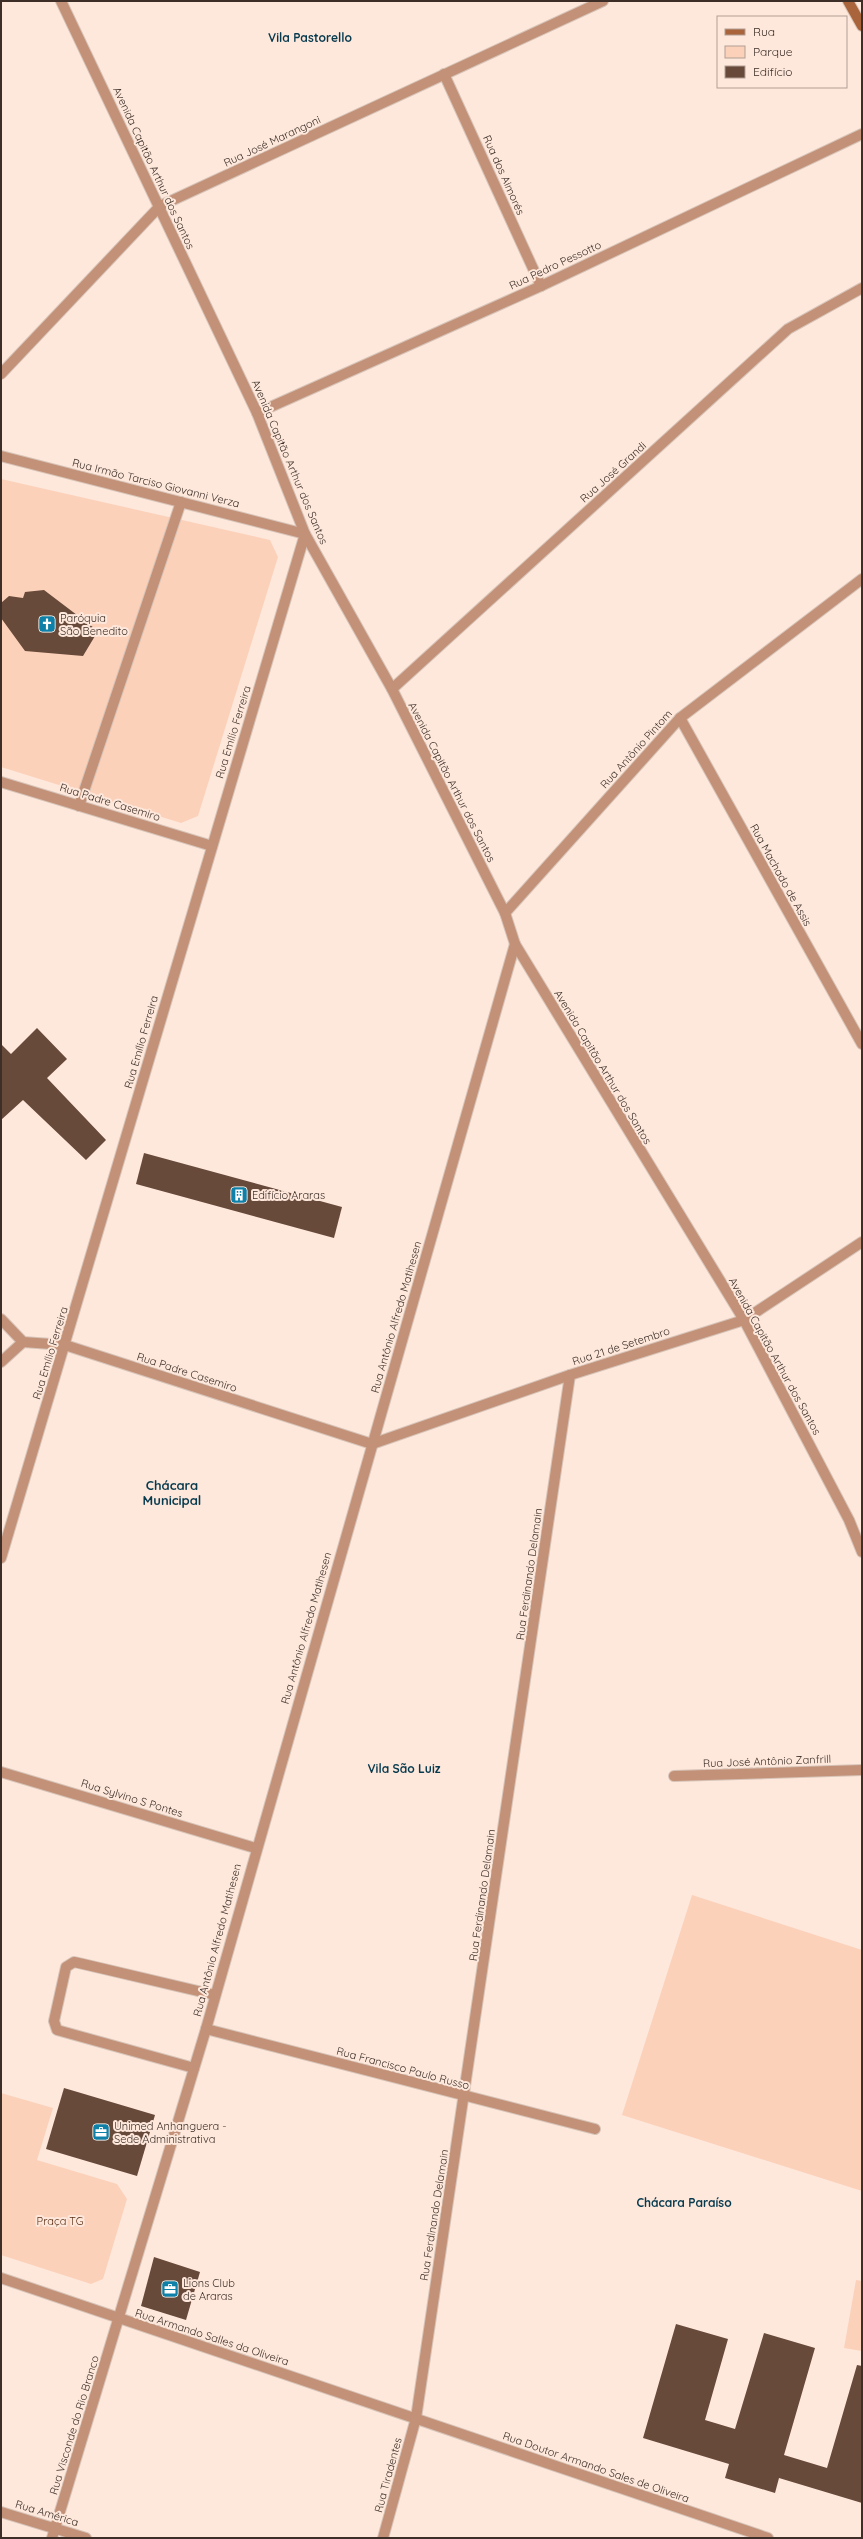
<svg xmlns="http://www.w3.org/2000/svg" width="863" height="2539" font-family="Quicksand,sans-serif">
<rect width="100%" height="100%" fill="#fee8dc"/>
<!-- green -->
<g fill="#fcd1ba">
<polygon points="1,479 270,540 278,557 198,816 181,823 1,767"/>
<polygon points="692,1895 862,1950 862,2191 622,2115"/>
<polygon points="1,2093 53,2108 37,2160 117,2184 127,2199 103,2279 91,2284 1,2255"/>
<polygon points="856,2280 862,2281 862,2351 844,2348"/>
</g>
<!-- building -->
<g fill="#684a3a">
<polygon points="44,590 98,631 83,656 25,651 1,618 1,603 9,596 23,598 25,592"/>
<polygon points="37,1028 67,1059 47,1078 106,1140 86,1160 23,1100 1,1120 1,1044 11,1054"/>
<polygon points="144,1153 342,1207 334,1238 136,1184"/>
<polygon points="64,2088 155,2115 137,2176 46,2149"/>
<polygon points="154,2257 200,2272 186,2320 141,2306"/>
<polygon points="676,2324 728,2339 705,2420 735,2429 764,2333 815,2348 784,2455 827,2468 857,2365 862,2366 862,2503 779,2478 775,2493 725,2478 729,2464 643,2438"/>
</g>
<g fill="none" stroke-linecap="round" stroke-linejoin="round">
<defs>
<polyline id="lane" points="194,2068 57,2030 54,2021 66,1967 74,1962 83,1964 215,1995"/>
<g id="street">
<polyline points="61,1 257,413 305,534 392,689 505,913 515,944 744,1320 849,1520 862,1552"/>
<polyline points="444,74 541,286"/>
<polyline points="1,374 160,206 603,1"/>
<polyline points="257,413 541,286 862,134"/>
<polyline points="1,456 305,534 1,1558"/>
<polyline points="392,689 788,329 862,288"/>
<polyline points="680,718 862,1044"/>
<polyline points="1,782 212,846"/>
<polyline points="79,806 181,502"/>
<polyline points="505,913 680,718 862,579"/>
<polyline points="1,1319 23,1342 65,1345 372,1444 570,1375 744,1320 862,1242"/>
<polyline points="1,1362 23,1342"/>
<polyline points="1,1772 255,1848"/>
<polyline points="674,1776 862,1770"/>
<polyline points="206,2029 595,2129"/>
<polyline points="1,2278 768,2538"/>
<polyline points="1,2512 86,2538"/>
<polyline points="52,2538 206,2029 515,944"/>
<polyline points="383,2538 416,2418 570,1375"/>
</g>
<polyline id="secondary" points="848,1 862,26"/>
</defs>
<!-- lane casing -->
<use href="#lane" stroke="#d7c3b8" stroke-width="12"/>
<!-- street casing -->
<use href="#street" stroke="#d7c3b8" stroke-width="12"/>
<!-- secondary casing -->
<use href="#secondary" stroke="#d7c3b8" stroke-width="12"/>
<!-- lane -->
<use href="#lane" stroke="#c29177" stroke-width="10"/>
<!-- street -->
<use href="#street" stroke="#c29177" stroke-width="10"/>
<!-- secondary -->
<use href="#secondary" stroke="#a9643b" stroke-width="10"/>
</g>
<!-- icons -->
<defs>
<symbol id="church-square" viewBox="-11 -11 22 22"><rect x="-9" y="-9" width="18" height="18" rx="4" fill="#0f80a8" stroke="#fee8dc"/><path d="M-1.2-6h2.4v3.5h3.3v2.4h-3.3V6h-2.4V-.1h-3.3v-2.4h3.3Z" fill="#fff"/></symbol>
<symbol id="building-square" viewBox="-11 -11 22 22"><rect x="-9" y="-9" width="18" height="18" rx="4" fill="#0f80a8" stroke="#fee8dc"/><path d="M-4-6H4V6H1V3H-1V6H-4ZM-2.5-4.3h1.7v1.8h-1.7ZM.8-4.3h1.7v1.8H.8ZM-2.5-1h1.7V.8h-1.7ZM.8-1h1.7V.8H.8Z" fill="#fff"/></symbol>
<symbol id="office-square" viewBox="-11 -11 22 22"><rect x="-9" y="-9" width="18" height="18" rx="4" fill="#0f80a8" stroke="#fee8dc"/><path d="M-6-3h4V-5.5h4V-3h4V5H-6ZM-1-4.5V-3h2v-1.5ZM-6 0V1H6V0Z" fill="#fff"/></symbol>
</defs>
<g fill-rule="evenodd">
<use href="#church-square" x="37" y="614" width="20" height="20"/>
<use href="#building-square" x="229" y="1185" width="20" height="20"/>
<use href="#office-square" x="91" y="2122" width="20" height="20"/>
<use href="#office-square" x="160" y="2279" width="20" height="20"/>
</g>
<g text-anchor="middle" stroke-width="4" stroke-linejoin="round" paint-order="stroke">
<!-- street labels -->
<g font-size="11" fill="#3d2f27" stroke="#fee8dc">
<text transform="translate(272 141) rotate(-25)" y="4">Rua José Marangoni</text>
<text transform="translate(154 168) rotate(65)" y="4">Avenida Capitão Arthur dos Santos</text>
<text transform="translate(504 175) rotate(66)" y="4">Rua dos Aimorés</text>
<text transform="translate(555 265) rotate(-25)" y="4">Rua Pedro Pessotto</text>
<text transform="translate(290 462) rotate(67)" y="4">Avenida Capitão Arthur dos Santos</text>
<text transform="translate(613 472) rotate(-42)" y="4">Rua José Grandi</text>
<text transform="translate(156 483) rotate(14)" y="4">Rua Irmão Tarciso Giovanni Verza</text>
<text transform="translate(233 732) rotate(-73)" y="4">Rua Emílio Ferreira</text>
<text transform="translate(636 749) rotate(-48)" y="4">Rua Antônio Pintom</text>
<text transform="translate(452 782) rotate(63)" y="4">Avenida Capitão Arthur dos Santos</text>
<text transform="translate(110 802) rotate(17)" y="4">Rua Padre Casemiro</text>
<text transform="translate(781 875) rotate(61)" y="4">Rua Machado de Assis</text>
<text transform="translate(141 1042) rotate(-74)" y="4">Rua Emílio Ferreira</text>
<text transform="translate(603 1067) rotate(59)" y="4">Avenida Capitão Arthur dos Santos</text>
<text transform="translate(396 1317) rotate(-74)" y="4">Rua Antônio Alfredo Matihesen</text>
<text transform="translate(621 1346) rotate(-18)" y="4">Rua 21 de Setembro</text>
<text transform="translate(50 1353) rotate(-73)" y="4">Rua Emílio Ferreira</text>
<text transform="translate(775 1356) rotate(61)" y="4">Avenida Capitão Arthur dos Santos</text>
<text transform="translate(187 1372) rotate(18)" y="4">Rua Padre Casemiro</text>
<text transform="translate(529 1574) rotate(-82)" y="4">Rua Ferdinando Delamain</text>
<text transform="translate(306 1628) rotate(-74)" y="4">Rua Antônio Alfredo Matihesen</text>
<text transform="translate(767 1761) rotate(-2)" y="4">Rua José Antônio Zanfrill</text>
<text transform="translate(132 1798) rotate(17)" y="4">Rua Sylvino S Pontes</text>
<text transform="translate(482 1895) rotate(-82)" y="4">Rua Ferdinando Delamain</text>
<text transform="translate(217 1940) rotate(-75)" y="4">Rua Antônio Alfredo Matihesen</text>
<text transform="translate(403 2068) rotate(15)" y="4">Rua Francisco Paulo Russo</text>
<text transform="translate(434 2215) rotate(-81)" y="4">Rua Ferdinando Delamain</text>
<text transform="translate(212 2337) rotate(18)" y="4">Rua Armando Salles da Oliveira</text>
<text transform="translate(74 2425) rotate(-73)" y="4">Rua Visconde do Rio Branco</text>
<text transform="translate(596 2467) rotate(19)" y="4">Rua Doutor Armando Sales de Oliveira</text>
<text transform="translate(388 2475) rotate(-75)" y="4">Rua Tiradentes</text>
<text transform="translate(47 2513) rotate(17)" y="4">Rua América</text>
</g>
<!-- poi labels -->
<g font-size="11" fill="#3d2f27" stroke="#fee8dc" text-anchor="start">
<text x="60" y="622">Paróquia<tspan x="60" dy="13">São Benedito</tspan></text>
<text x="252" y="1199">Edifício Araras</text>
<text x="114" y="2130">Unimed Anhanguera -<tspan x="114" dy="13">Sede Administrativa</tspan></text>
<text x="183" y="2287">Lions Club<tspan x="183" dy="13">de Araras</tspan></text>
</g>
<!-- park labels -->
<g font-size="11" fill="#582c11" stroke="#fee8dc">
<text x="60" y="2225">Praça TG</text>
</g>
<!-- neighbourhood labels -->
<g font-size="12" font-weight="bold" fill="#083a4e" stroke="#fee8dc">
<text x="310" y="42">Vila Pastorello</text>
<text x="404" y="1773">Vila São Luiz</text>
<text x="684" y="2207">Chácara Paraíso</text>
</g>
<!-- quarter labels -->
<g font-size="13" font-weight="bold" fill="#083a4e" stroke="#fee8dc">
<text x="172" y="1490">Chácara<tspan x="172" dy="15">Municipal</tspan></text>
</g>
</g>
<!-- border -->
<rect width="863" height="2539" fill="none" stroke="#3d2f27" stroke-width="4"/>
<!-- legend -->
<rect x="717" y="16" width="130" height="72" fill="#fee8dc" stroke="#b19e94"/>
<rect x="725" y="29" width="20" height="6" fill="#a9643b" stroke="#b19e94"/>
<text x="753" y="36" font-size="12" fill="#3d2f27">Rua</text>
<rect x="725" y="46" width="20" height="12" fill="#fcd1ba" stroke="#b19e94"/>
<text x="753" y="56" font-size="12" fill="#3d2f27">Parque</text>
<rect x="725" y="66" width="20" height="12" fill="#684a3a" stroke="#b19e94"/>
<text x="753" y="76" font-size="12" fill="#3d2f27">Edifício</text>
</svg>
